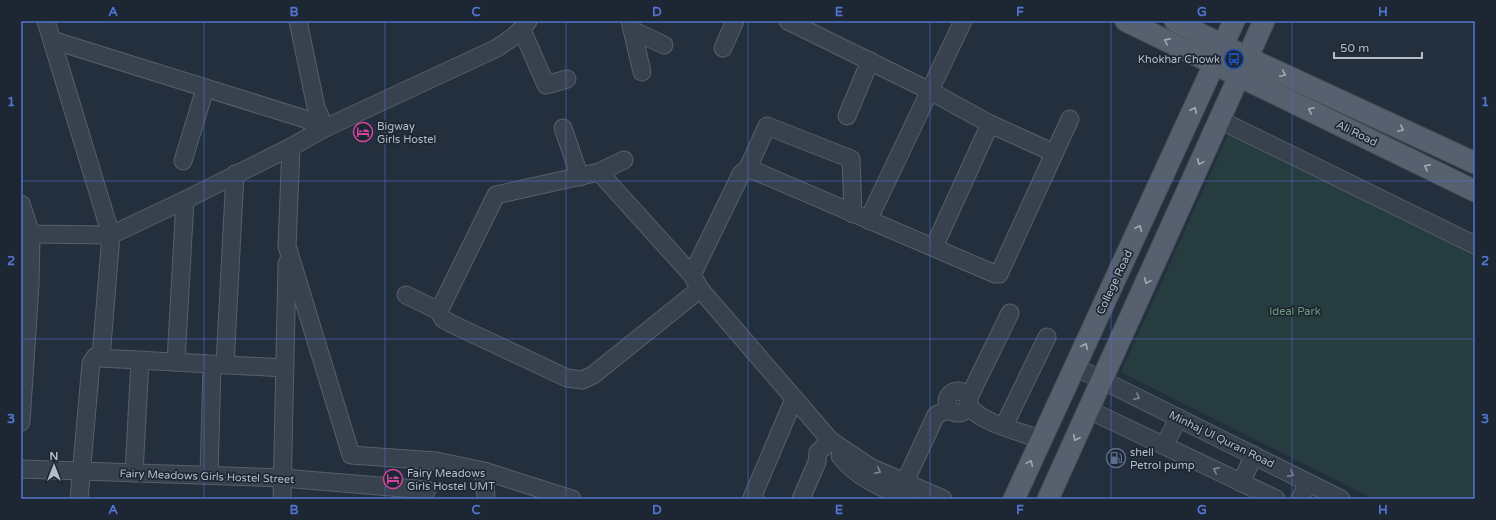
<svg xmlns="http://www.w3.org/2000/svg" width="1496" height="520" font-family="'Varela Round',sans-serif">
<rect width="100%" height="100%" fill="#242f3e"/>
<!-- green -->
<polygon fill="#263c3f" points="1231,128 1475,255 1475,499 1374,499 1121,372"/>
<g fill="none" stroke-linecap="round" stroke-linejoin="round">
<defs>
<g id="minor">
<polyline points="46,21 111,235 101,358 95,357 91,363 79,499"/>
<polyline points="298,21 316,107 325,128"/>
<polyline points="630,21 642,72"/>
<polyline points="788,21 930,91 990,124 1054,153"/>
<polyline points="522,30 546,85 567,79"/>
<polyline points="632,30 664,45"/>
<polyline points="52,40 305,119 325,128"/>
<polyline points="723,48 735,21"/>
<polyline points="847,116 870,61"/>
<polyline points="1220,120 1475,245"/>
<polyline points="563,128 580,177"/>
<polyline points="291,147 287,246 351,455 436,461 484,471 486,499"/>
<polyline points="624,160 599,172 692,275 700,289 831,441 870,467 943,499"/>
<polyline points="183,161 205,89"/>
<polyline points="748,168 995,274 999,274 1070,119"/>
<polyline points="21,204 31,234 30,285 21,422"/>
<polyline points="870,221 871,215 874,208 963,21"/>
<path d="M 21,228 L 31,234 L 111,235 L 185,200 L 291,147 L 325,128 L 495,49 C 508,41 519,34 528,21"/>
<polyline points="934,247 990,124"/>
<polyline points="692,275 741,174 748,168 767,126 851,159 853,214"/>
<polyline points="406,295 439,311 443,319 452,324 567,378 582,380 593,375 700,289"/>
<polyline points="439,311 496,195 599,172"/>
<polyline points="101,358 285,368"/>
<polyline points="176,362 185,200"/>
<polyline points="225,365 235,174"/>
<polyline points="1075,367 1102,380 1341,499"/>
<circle cx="958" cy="402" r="11"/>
<polyline points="969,397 1010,313"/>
<path d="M 969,407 C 985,424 1018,431 1040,439"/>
<polyline points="1089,410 1276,499"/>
<polyline points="1004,426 1047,337"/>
<polyline points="1164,445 1179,418"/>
<path d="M 840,456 C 857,478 882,488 908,499"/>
<polyline points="21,469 283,478 427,490 393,487"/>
<polyline points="484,471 572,499"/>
<polyline points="134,473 140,360"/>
<polyline points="209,475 212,365"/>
<polyline points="1241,483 1254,455"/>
<polyline points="282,499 287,263"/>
<polyline points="755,499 752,498 794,399"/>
<polyline points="801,499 817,462 818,452 831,441"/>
<polyline points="897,499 936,415 950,409"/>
<polyline points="1300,499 1308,483"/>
</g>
<g id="major">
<polyline points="1126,21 1475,191"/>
<polyline points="1175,21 1248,58 1475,163"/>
<polyline points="1014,499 1234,21"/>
<polyline points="1048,499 1264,21"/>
</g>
</defs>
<!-- minor casing -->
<use href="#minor" stroke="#565f6c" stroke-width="19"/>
<!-- major casing -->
<use href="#major" stroke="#414a57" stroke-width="23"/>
<!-- minor -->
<use href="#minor" stroke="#38414e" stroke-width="17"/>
<!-- major -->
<use href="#major" stroke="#56606e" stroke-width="21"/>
</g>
<!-- one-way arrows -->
<defs><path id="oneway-chevron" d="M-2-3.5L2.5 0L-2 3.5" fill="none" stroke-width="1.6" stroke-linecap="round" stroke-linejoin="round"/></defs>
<g stroke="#a1aab7">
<use href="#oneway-chevron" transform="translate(1167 41) rotate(-154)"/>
<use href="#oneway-chevron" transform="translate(1283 74) rotate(25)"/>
<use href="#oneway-chevron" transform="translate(1194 110) rotate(-65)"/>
<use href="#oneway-chevron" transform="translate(1311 110) rotate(-154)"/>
<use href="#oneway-chevron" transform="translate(1401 129) rotate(25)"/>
<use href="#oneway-chevron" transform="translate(1200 162) rotate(114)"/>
<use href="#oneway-chevron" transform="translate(1427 167) rotate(-154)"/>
<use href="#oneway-chevron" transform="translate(1139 228) rotate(-65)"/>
<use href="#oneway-chevron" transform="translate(1147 281) rotate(114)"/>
<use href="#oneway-chevron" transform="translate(1085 346) rotate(-65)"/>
<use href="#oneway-chevron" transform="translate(1076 438) rotate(115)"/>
<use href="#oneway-chevron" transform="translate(1030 463) rotate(-66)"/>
</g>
<g stroke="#7c8592">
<use href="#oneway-chevron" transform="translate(1137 397) rotate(27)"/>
<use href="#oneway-chevron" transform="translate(1216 470) rotate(-154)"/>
<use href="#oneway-chevron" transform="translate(878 471) rotate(27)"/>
<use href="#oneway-chevron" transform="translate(1291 474) rotate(27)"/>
</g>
<!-- grid -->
<path fill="none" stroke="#5274d3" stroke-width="1" stroke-opacity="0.55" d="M 204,21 L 204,499M 385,21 L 385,499M 566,21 L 566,499M 748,21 L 748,499M 930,21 L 930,499M 1111,21 L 1111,499M 1292,21 L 1292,499M 21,181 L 1475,181M 21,339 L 1475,339"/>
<!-- icons -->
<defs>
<symbol id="bus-ring" viewBox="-11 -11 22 22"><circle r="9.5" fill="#1d2633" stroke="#1a4fb4" stroke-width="1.5"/><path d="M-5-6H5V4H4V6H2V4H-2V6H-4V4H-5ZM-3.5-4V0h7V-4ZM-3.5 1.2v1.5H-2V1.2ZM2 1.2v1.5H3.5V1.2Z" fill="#1a4fb4"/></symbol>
<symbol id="hotel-ring" viewBox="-11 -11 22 22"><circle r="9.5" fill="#1d2633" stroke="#d1479c" stroke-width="1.5"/><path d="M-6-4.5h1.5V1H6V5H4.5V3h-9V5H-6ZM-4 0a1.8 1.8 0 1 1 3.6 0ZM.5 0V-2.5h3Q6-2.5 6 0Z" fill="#d1479c"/></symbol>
<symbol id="fuel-ring" viewBox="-11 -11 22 22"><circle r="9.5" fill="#1d2633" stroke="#5c6f8a" stroke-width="1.5"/><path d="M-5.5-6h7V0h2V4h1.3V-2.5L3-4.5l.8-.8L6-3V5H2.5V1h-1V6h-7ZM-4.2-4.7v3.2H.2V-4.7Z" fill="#5c6f8a"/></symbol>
</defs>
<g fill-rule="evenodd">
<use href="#bus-ring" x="1223" y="48" width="22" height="22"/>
<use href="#hotel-ring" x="352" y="121" width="22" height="22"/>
<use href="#fuel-ring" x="1105" y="447" width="22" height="22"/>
<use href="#hotel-ring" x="382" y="468" width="22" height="22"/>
</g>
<g text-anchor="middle" stroke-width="3.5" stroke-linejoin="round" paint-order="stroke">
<!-- poi labels -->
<g font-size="11" fill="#b4bcc9" stroke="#1d2633" text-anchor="start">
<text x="1220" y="63" text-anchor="end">Khokhar Chowk</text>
<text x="377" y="130">Bigway<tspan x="377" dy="13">Girls Hostel</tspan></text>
<text x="1130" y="456">shell<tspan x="1130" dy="13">Petrol pump</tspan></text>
<text x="407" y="477">Fairy Meadows<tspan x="407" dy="13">Girls Hostel UMT</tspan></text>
</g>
<!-- street labels -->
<g font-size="11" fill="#b4bcc9" stroke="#1d2633">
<text transform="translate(1357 133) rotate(26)" y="4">Ali Road</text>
<text transform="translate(1114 282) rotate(-65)" y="4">College Road</text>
<text transform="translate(1222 439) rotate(26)" y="4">Minhaj Ul Quran Road</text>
<text transform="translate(207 476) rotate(2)" y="4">Fairy Meadows Girls Hostel Street</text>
</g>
<!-- park labels -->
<g font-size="11" fill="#6b9a76" stroke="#1d2633">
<text x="1295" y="315">Ideal Park</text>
</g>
</g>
<!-- border -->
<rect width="1496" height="520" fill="none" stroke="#1d2633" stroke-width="44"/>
<!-- north arrow -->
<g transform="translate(54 466)" stroke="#1d2633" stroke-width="3" paint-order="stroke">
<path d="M0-3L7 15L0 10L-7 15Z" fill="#b4bcc9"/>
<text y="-6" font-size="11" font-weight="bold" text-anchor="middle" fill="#b4bcc9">N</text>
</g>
<!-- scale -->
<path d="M1334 52v6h88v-6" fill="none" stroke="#b4bcc9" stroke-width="2"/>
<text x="1340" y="52" font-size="12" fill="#b4bcc9" stroke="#1d2633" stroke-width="3" paint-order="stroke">50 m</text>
<rect x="22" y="22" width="1452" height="476" fill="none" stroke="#5274d3" stroke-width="1.5"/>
<g font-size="13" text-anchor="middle" font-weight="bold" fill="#5274d3">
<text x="113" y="16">A</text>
<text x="294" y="16">B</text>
<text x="476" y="16">C</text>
<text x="657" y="16">D</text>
<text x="839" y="16">E</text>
<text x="1020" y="16">F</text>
<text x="1202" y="16">G</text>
<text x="1383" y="16">H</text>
<text x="11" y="106">1</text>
<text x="1485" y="106">1</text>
<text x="11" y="265">2</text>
<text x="1485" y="265">2</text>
<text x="11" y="423">3</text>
<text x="1485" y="423">3</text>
<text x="113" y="514">A</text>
<text x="294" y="514">B</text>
<text x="476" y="514">C</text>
<text x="657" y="514">D</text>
<text x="839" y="514">E</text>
<text x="1020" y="514">F</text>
<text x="1202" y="514">G</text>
<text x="1383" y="514">H</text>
</g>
</svg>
